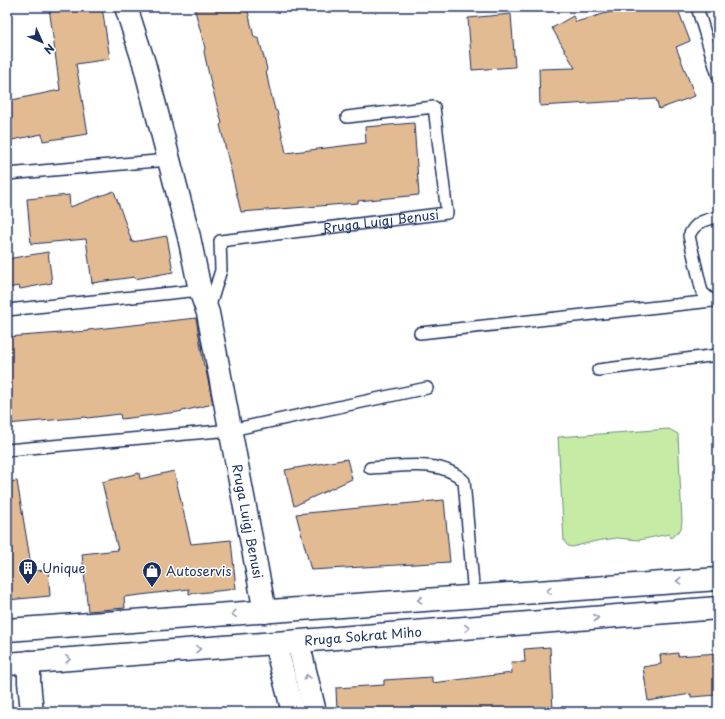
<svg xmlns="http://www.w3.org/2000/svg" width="725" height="719" font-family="'Playpen Sans',sans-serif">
<rect width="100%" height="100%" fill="#fff"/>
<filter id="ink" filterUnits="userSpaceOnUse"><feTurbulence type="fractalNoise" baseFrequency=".025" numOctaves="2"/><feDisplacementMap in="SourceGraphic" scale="8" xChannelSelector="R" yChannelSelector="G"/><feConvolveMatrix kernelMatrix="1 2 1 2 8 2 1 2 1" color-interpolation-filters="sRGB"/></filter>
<g filter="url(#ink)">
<!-- green -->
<polygon fill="#c6eba5" stroke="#708d82" points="669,429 678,434 682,521 681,529 671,538 669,534 639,540 617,538 596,541 572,547 568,546 564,541 558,437"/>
<!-- building -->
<g fill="#e2bb93" stroke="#1b2f5e">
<polygon points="49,7 102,7 110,59 76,64 88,134 43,141 42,134 7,141 7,101 60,90"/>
<polygon points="194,7 247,7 254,37 259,39 267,69 266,71 269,86 275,110 277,111 286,153 366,143 365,127 414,123 419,195 358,201 358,203 241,212 220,125 222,123 211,84 204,52 205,48"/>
<polygon points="627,7 677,7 690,41 676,47 695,96 659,109 656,99 540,106 539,69 575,68 552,28 573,16 576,22"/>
<polygon points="511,14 515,67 472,70 468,18"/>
<polygon points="114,191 132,242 167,236 173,272 135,279 134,277 92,283 86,239 31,244 27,199 69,195 70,207"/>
<polygon points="48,252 52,283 20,289 19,286 7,288 7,259"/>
<polygon points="196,318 204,366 205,366 213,404 178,412 121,419 120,414 87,418 86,417 7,424 7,337 88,331 88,330"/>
<polygon points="347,459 352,479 294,506 285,470"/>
<polygon points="174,471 191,544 231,540 236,589 189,594 189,589 124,597 125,608 88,611 82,554 118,550 102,482 139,473 140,479"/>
<polygon points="17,481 32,571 48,570 50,596 7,600 7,482"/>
<polygon points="444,500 450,562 311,570 296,514"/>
<polygon points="550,647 553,711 513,712 513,709 491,712 337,712 336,688 384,685 384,680 432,677 432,683 512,673 511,662 525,662 524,649"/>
<polygon points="678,653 678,656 718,653 718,695 691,697 691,694 648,701 643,667 661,664 660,655"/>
</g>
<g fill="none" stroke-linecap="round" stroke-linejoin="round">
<defs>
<g id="service">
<polyline points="697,7 718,76"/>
<polyline points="7,174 168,160"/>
<path d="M 715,301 L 712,301 L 702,292 L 689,236 C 695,222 704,220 718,217"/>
<path id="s1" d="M 209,309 L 221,270 L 220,241 L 447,213 L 434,107 L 347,117"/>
<polyline points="7,310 200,290"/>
<polyline points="420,333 712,301"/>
<polyline points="598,370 718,355"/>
<polyline points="7,450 231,430 427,388"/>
<path d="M 370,468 C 401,467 441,458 464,481 L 474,596"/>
</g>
<g id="minor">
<path id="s2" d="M 126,7 L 144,63 L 189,237 L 200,290 L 208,313 L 265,612"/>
<polyline points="298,642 315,712"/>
<polyline points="275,643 293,712"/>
<polyline points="29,662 29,682 32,712"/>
</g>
<g id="secondary">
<polyline points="7,630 718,579"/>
<path id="s3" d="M 7,664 L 718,608"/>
</g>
</defs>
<!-- service casing -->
<use href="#service" stroke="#1b2f5e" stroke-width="14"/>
<!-- minor casing -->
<use href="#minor" stroke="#1b2f5e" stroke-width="25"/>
<!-- secondary casing -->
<use href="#secondary" stroke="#1b2f5e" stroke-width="25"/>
<!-- service -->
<use href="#service" stroke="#fff" stroke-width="11"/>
<!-- minor -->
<use href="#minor" stroke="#fff" stroke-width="22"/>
<!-- secondary -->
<use href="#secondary" stroke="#fff" stroke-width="22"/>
</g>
<!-- one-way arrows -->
<defs><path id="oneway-chevron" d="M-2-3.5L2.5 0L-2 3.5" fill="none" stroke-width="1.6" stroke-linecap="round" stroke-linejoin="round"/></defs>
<g stroke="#8d97ae">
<use href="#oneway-chevron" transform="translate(679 581) rotate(176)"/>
<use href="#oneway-chevron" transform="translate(549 591) rotate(176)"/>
<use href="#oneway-chevron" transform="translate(420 600) rotate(176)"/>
<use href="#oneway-chevron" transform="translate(234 614) rotate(176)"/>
<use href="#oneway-chevron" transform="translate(596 618) rotate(-5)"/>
<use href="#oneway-chevron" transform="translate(467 628) rotate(-5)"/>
<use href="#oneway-chevron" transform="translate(198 649) rotate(-4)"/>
<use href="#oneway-chevron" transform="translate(68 659) rotate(-4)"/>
<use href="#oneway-chevron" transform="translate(307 677) rotate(-104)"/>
</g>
</g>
<!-- icons -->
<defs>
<symbol id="building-pin" viewBox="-11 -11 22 30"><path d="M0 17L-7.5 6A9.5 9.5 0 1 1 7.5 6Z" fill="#1b2f5e" stroke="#fff"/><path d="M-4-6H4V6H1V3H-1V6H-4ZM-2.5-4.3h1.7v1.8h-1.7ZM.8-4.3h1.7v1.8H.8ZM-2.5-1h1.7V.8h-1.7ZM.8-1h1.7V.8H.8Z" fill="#fff"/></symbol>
<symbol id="shop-pin" viewBox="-11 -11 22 30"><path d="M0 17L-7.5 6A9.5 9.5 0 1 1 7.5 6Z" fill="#1b2f5e" stroke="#fff"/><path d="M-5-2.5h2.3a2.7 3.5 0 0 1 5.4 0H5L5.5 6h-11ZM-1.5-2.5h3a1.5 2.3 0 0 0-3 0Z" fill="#fff"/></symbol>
</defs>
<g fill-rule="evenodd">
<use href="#building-pin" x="17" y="557" width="22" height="30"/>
<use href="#shop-pin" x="141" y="560" width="22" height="30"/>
</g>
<g text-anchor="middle" stroke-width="3" stroke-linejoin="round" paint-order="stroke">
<!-- street labels -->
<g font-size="13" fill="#1b2f5e" stroke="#fff">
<text dy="5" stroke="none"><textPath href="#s1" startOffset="232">Rruga Luigj Benusi</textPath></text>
<text dy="5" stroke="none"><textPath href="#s2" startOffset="529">Rruga Luigj Benusi</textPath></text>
<text dy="5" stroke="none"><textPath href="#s3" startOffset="357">Rruga Sokrat Miho</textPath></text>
</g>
<!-- poi labels -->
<g font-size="13" fill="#1b2f5e" stroke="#fff" text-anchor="start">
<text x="42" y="573">Unique</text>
<text x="166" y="576">Autoservis</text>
</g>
</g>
<!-- margin -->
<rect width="725" height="719" fill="none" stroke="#fff" stroke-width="24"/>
<rect x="12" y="12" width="701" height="695" fill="none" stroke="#1b2f5e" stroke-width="1.5" filter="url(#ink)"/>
<!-- north arrow -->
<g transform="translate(42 42) rotate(134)" stroke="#ffffff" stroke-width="3" paint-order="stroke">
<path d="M0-3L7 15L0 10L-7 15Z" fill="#1b2f5e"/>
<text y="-6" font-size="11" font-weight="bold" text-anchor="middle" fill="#1b2f5e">N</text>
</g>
</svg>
